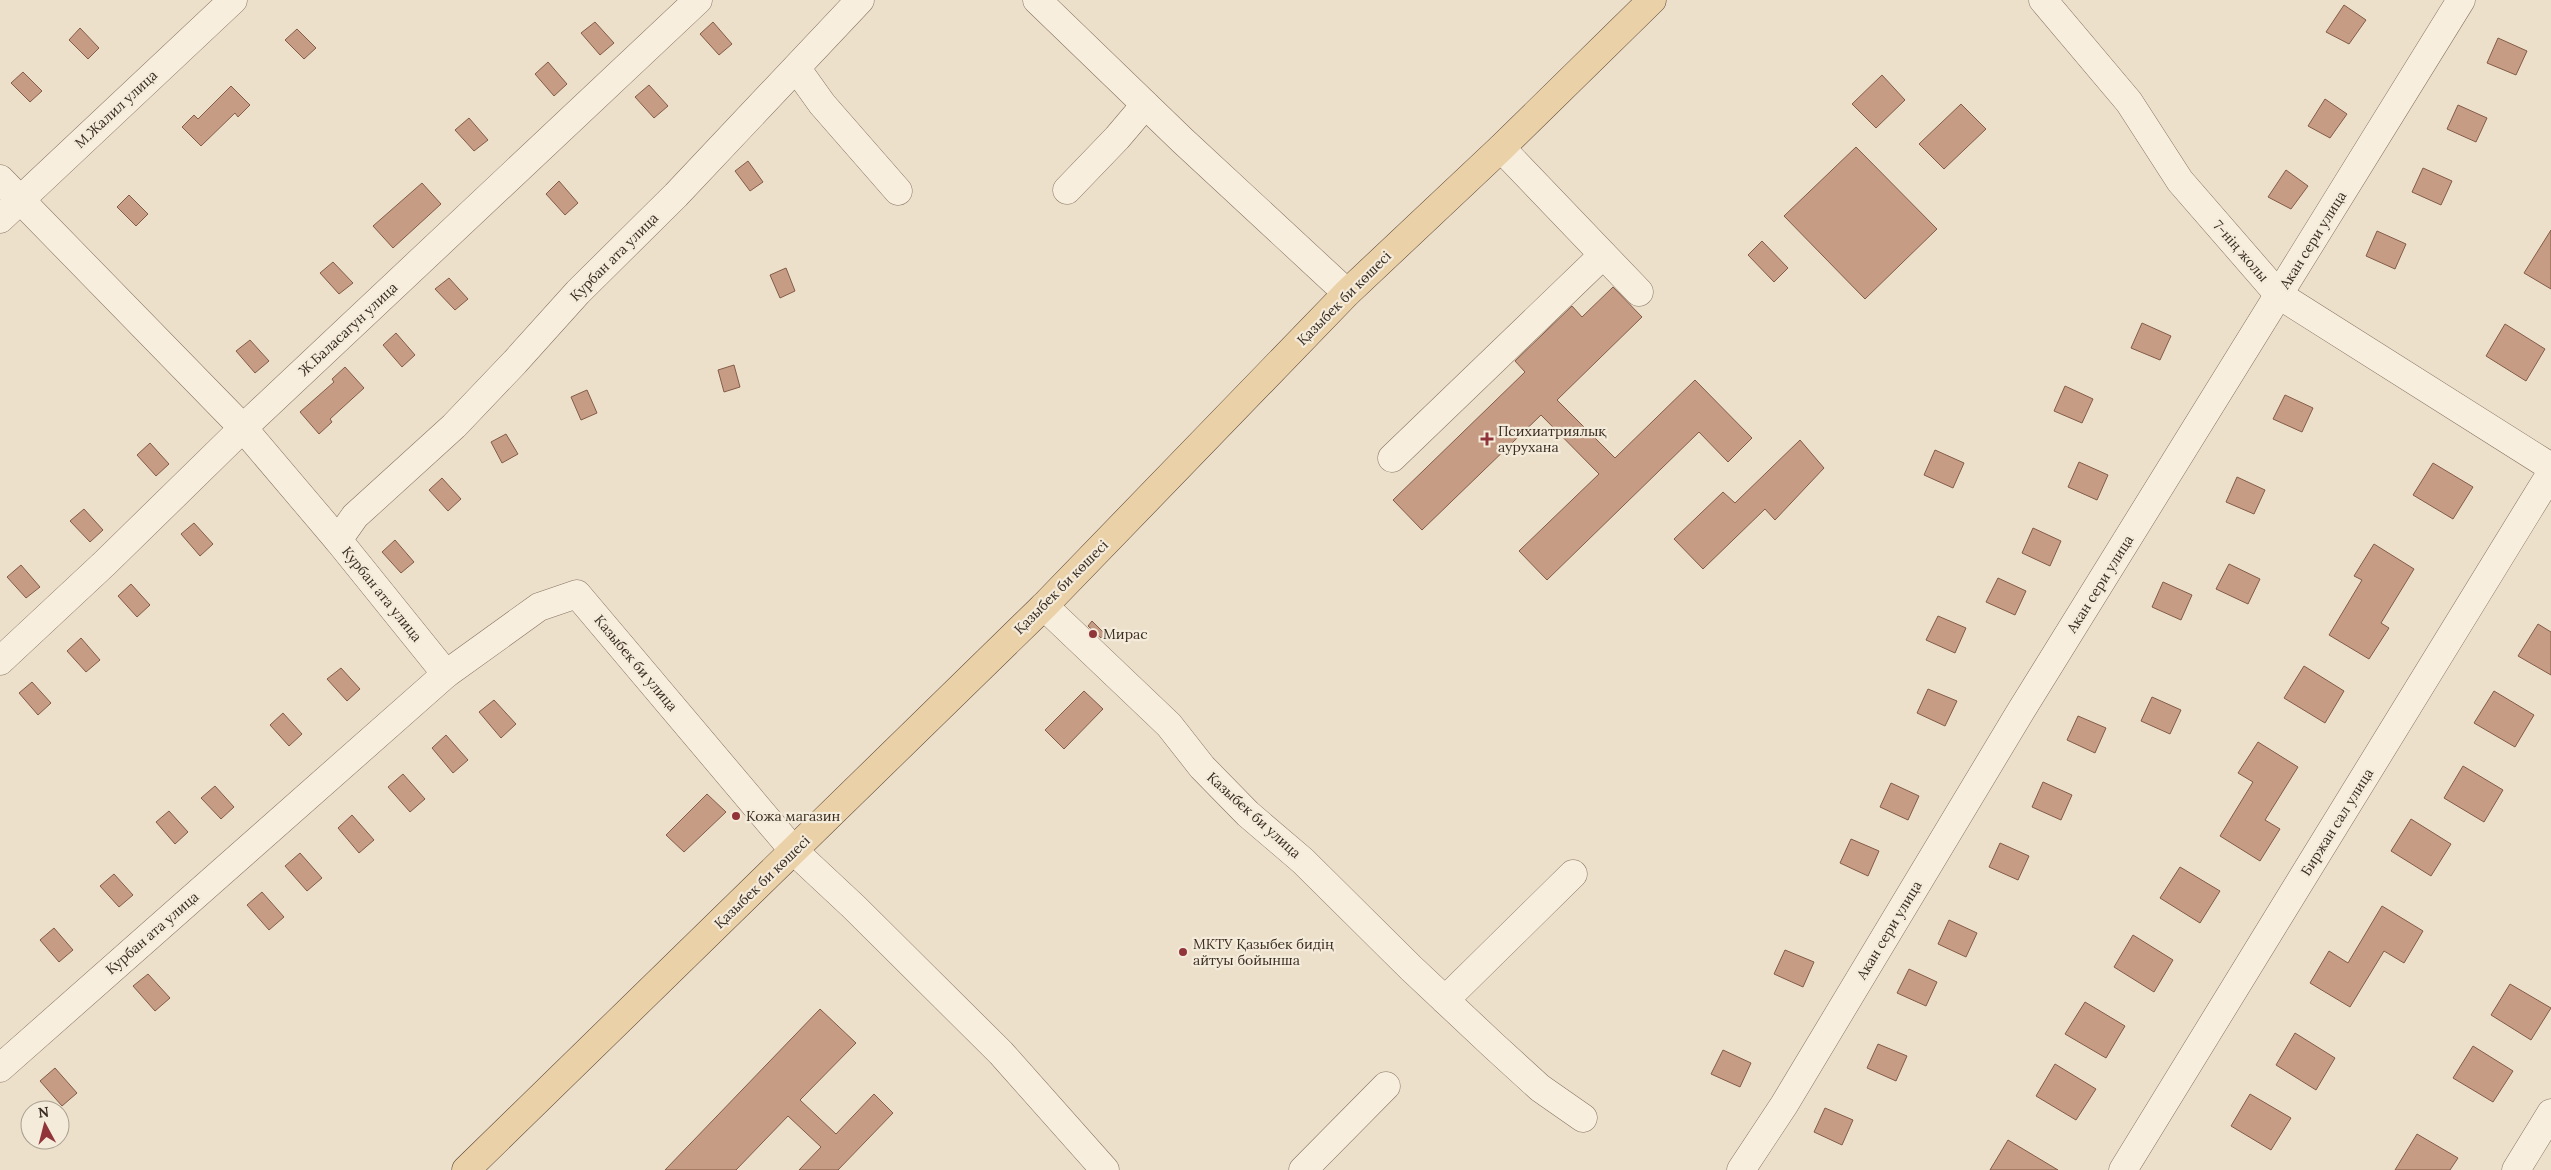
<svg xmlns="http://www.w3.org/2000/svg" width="2551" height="1170" font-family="Lora,serif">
<rect width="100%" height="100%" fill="#ece0cb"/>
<!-- building -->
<g fill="#c69c84" stroke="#845c48">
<polygon points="2344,5 2366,20 2349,44 2326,32"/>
<polygon points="595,22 614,43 600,55 581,33"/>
<polygon points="713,22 732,44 719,55 700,34"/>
<polygon points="80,28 99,48 88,59 69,40"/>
<polygon points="297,29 316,48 304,59 285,40"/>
<polygon points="2498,38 2527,51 2516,75 2487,63"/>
<polygon points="548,62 567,84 554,96 535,74"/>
<polygon points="23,72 42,91 30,102 11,83"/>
<polygon points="1882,75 1905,100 1876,128 1852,104"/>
<polygon points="649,85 668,106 654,118 635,97"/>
<polygon points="231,86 250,105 238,117 235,113 201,146 182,127 194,115 198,119"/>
<polygon points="2325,99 2347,114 2330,138 2308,126"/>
<polygon points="1961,104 1986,129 1944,169 1919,144"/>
<polygon points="2458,105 2487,118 2476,142 2447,129"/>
<polygon points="469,118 488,140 474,151 455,130"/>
<polygon points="1856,147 1937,229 1865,299 1784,216"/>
<polygon points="748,161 763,182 750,191 735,171"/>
<polygon points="2423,168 2452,181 2441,205 2412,192"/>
<polygon points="2286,170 2308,186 2291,209 2268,197"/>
<polygon points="559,181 578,203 565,215 546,194"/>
<polygon points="422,183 441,204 393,248 373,226"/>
<polygon points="129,195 148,214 136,226 117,207"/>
<polygon points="2551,230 2551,289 2524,273"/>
<polygon points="2377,231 2406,244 2395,269 2366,256"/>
<polygon points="1762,241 1788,268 1774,282 1748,255"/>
<polygon points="333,262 353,283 339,294 320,273"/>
<polygon points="786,268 795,291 780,298 770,275"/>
<polygon points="449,278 468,299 455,310 435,289"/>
<polygon points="1613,287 1642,317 1557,400 1615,458 1695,380 1752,438 1728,462 1699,432 1547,580 1519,551 1599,474 1541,415 1422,530 1393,500 1525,372 1515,361 1572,306 1582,317"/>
<polygon points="2142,323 2171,336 2160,360 2131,348"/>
<polygon points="2505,324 2545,349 2526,381 2486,356"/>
<polygon points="396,333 415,355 402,367 383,345"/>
<polygon points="250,340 269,361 255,373 236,351"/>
<polygon points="734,365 740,387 724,392 718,370"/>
<polygon points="345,367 364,388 330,419 332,422 319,434 300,412 334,382 332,379"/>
<polygon points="2065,386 2093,399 2082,423 2054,411"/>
<polygon points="587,390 597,413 581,420 571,397"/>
<polygon points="2285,395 2313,408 2302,432 2273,419"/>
<polygon points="506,434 518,454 502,463 491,442"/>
<polygon points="1800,440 1824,468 1775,520 1765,509 1703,569 1674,539 1723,492 1735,503"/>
<polygon points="150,443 169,464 156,476 137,455"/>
<polygon points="1935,450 1964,463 1953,488 1924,475"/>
<polygon points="2079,462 2108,475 2097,500 2068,487"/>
<polygon points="2433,463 2473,487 2453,519 2413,495"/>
<polygon points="2237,477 2265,490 2254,514 2226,502"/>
<polygon points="442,478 461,499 448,511 429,490"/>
<polygon points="84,509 103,530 90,542 70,521"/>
<polygon points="194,523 213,544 200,556 181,534"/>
<polygon points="2033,528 2061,541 2050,566 2022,553"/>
<polygon points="395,540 414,562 401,573 382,552"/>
<polygon points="2374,544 2414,569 2381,623 2389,628 2369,659 2329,635 2362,580 2354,576"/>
<polygon points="2229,564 2260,579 2248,604 2216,589"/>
<polygon points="21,565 40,587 26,598 7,577"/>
<polygon points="1998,578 2026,591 2015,615 1986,602"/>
<polygon points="2163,582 2192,595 2181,620 2152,607"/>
<polygon points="131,584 150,605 137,617 118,596"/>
<polygon points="1938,616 1966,628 1955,653 1926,640"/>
<polygon points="1092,621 1105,634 1101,638 1088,626"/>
<polygon points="2538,624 2551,632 2551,675 2518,656"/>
<polygon points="81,638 100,660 86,672 67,651"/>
<polygon points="2304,666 2344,691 2325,723 2284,698"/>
<polygon points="341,668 360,689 347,701 327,679"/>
<polygon points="32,682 51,703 38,715 19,693"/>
<polygon points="1928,689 1957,701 1945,726 1917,713"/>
<polygon points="1084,691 1103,709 1064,749 1045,730"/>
<polygon points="2494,691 2534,715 2515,747 2474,723"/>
<polygon points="2152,697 2181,710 2170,734 2141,721"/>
<polygon points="494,700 516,724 501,738 479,712"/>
<polygon points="283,713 302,734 289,746 270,725"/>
<polygon points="2078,716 2106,728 2095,753 2067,740"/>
<polygon points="446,735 468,760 453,773 432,748"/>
<polygon points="2258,742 2298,767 2265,820 2280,829 2260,861 2220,836 2253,782 2238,773"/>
<polygon points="2463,766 2503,790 2484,822 2444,798"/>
<polygon points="403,774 425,799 410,812 388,787"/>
<polygon points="2043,782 2072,795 2061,820 2032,807"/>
<polygon points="1891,783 1919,796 1908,820 1880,807"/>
<polygon points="215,786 234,807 221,819 201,798"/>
<polygon points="707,794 726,812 684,852 666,835"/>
<polygon points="169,811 188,832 175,844 156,822"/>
<polygon points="352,815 374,840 359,853 338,828"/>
<polygon points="2411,819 2451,844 2431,876 2391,851"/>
<polygon points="1851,839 1879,851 1868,876 1840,863"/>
<polygon points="2000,843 2029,856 2018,880 1989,867"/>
<polygon points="300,853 322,878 307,891 285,866"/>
<polygon points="2180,867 2220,891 2200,923 2160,898"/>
<polygon points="114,874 133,895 119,907 100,886"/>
<polygon points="262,892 284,917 269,930 247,905"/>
<polygon points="2382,906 2423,931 2404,963 2384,951 2350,1007 2310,983 2329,951 2348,963"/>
<polygon points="1949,920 1977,933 1966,957 1938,944"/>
<polygon points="54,928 73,950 59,962 40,940"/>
<polygon points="2133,935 2173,960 2154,992 2114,967"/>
<polygon points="1785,950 1814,962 1803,987 1774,974"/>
<polygon points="1909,969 1937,982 1926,1006 1897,993"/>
<polygon points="148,974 170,998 155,1011 133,986"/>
<polygon points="2510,984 2551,1008 2531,1040 2491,1015"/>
<polygon points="2085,1002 2125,1026 2106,1058 2065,1034"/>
<polygon points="820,1009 856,1043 800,1100 836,1134 874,1094 893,1113 838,1170 799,1170 821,1147 788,1116 736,1170 665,1170"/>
<polygon points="2295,1033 2335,1058 2316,1090 2276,1065"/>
<polygon points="1878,1044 1907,1056 1896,1081 1867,1068"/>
<polygon points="2473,1046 2513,1071 2493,1102 2453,1078"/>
<polygon points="1723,1050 1751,1063 1740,1087 1711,1074"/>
<polygon points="2055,1064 2096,1089 2076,1120 2036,1096"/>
<polygon points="55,1068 77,1093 62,1106 40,1081"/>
<polygon points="2250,1094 2291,1118 2271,1150 2231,1126"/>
<polygon points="1825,1108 1853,1120 1842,1145 1814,1132"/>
<polygon points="2417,1134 2458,1158 2450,1170 2395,1170"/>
<polygon points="2008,1140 2058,1170 1990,1170"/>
</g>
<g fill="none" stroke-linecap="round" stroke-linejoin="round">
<defs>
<g id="minor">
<polyline points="1037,0 1182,140 1347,293"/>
<polyline points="2043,0 2129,102 2180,181 2279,295 2551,467"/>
<polyline points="797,69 822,104 898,191"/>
<polyline points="1501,148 1639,292"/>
<polyline points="0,179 243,428 338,540"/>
<polyline points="1067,190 1117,138 1145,105"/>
<polyline points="0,219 233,0"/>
<polyline points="1392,458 1603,255"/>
<polyline points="1044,606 1169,725 1202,767 1248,814 1303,861 1411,968 1494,1046 1540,1088 1583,1118"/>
<polyline points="0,661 105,563 243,428 698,0"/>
<polyline points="446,674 338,540 355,516 454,426 515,362 578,292 676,195 860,0"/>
<polyline points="1445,1000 1573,874"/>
<polyline points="0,1068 446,674 539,607 577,594 794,851 854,907 1001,1053 1105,1170"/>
<polyline points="1303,1170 1386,1086"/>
<polyline points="1741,1170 1784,1105 2019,714 2461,0"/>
<polyline points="2123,1170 2551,473"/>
<polyline points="2516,1170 2551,1113"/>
</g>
<polyline id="major" points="466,1170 1044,606 1347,293 1501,148 1652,0"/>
</defs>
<!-- minor casing -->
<use href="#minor" stroke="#877360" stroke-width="29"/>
<!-- major casing -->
<use href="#major" stroke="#564134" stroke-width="29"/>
<!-- minor -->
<use href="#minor" stroke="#f7eede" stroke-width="28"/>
<!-- major -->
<use href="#major" stroke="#ebd1a7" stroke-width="28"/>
</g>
<!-- markers -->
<g fill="#91353b" stroke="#f4ebda" stroke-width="2">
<path d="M1484.5 431.5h5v5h5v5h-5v5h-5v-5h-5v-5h5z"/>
<circle cx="1093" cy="634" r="5"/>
<circle cx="736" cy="816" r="5"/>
<circle cx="1183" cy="952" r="5"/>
</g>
<g text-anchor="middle" stroke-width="4.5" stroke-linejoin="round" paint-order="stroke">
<!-- street labels -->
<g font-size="14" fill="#392c22" stroke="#f4ebda">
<text transform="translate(116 109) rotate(-43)" y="5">М.Жалил улица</text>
<text transform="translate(2313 240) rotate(-58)" y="5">Акан сери улица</text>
<text transform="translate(2241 251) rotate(49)" y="5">7-нің жолы</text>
<text transform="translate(614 257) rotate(-45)" y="5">Курбан ата улица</text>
<text transform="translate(1344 298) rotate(-45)" y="5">Қазыбек би көшесі</text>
<text transform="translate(348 329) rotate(-43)" y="5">Ж.Баласагун улица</text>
<text transform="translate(2100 584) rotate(-58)" y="5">Акан сери улица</text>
<text transform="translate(1061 587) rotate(-45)" y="5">Қазыбек би көшесі</text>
<text transform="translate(382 594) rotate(51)" y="5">Курбан ата улица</text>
<text transform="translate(636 663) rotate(50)" y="5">Казыбек би улица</text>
<text transform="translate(1254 815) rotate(42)" y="5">Казыбек би улица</text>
<text transform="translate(2337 822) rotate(-58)" y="5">Биржан сал улица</text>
<text transform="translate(762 882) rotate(-44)" y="5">Қазыбек би көшесі</text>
<text transform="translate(1889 930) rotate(-59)" y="5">Акан сери улица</text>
<text transform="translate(152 933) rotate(-41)" y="5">Курбан ата улица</text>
</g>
<!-- poi labels -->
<g font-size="14" fill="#392c22" stroke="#f4ebda" text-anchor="start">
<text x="1498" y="436">Психиатриялық<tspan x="1498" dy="16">аурухана</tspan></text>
<text x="1103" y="639">Мирас</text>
<text x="746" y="821">Кожа магазин</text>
<text x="1193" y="949">МКТУ Қазыбек бидің<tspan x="1193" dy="16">айтуы бойынша</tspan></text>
</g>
</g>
<!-- north arrow -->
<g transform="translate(45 1125) rotate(353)"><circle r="24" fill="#f4ebda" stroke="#a99f90"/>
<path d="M0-4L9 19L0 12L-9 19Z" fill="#91353b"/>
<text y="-8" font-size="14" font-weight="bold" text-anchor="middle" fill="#392c22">N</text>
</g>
</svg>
